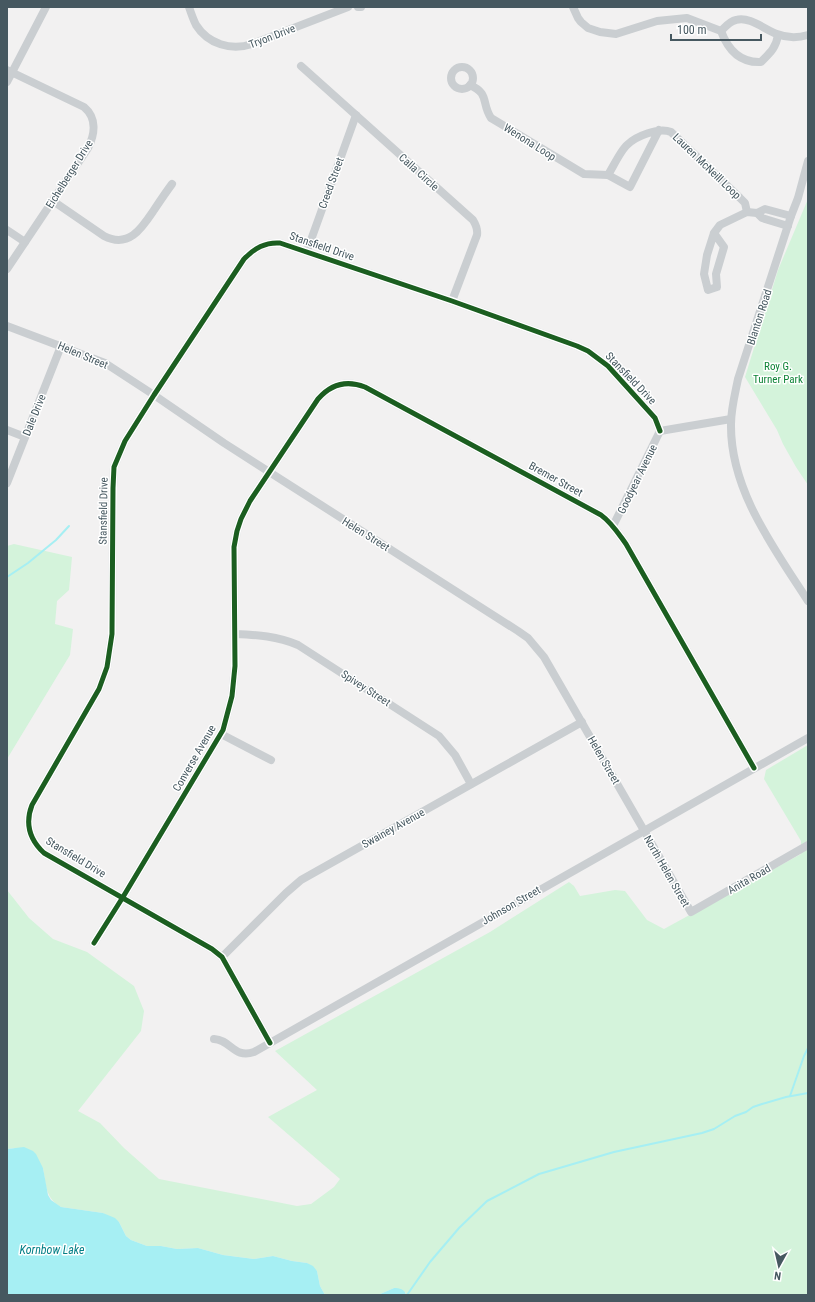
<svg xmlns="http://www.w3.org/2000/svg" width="815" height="1302" font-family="'Roboto Condensed',sans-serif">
<rect width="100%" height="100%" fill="#f2f1f1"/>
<!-- green -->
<g fill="#d4f3db">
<polygon points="808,199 808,485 796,467 783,444 777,430 745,377 778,270"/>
<polygon points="14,544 72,557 69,590 57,601 55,624 73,629 70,655 7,759 7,546"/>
<path d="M 808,745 L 808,1295 L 406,1295 L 406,1293 L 394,1288 L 378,1295 L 325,1295 L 320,1286 L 317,1271 L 307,1263 L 292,1261 L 273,1256 L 254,1259 L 223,1255 L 198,1248 L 177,1249 L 161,1246 L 147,1246 L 131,1240 L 126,1236 L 119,1222 L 103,1213 L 61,1207 C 45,1198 46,1184 43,1168 L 14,1148 L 7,1149 L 7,890 L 29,918 L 53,939 L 87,952 L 134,986 L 144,1011 L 141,1031 L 78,1111 L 100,1123 L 124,1148 L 159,1179 L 297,1206 L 311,1204 L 334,1187 L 340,1179 L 268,1117 L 317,1090 L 275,1051 L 490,932 L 569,882 L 574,886 L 580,896 L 615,890 L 625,891 L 647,920 L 664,929 L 801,854 L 801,841 L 764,779 L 766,770 Z"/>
</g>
<!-- water -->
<g fill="#a6eff3">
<polygon points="24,1147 33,1151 36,1154 43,1168 48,1195 51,1200 61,1207 103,1213 115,1218 119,1222 126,1236 131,1240 147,1246 161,1246 177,1249 198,1248 223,1255 254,1259 273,1256 292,1261 307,1263 313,1266 317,1271 320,1286 325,1295 7,1295 7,1149"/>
<path d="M 394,1288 C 399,1288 405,1289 406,1295 L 378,1295 Z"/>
</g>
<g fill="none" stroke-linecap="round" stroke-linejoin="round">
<!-- stream -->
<g stroke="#a6eff3" stroke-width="2">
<polyline points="7,577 28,563 56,540 69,526"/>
<polyline points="790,1096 804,1056 808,1048"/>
<polyline points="407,1295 430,1262 459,1228 487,1201 539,1174 614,1152 702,1133 714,1129 735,1116 746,1112 753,1107 762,1104 786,1097 808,1093"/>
</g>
<!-- minor -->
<g stroke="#caced1" stroke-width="8">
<path d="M 189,7 C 191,13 193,19 196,25 C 208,44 231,51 252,44 L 348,7"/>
<polyline points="358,7 361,7"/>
<path d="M 573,7 L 578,18 L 581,22 L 588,28 L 600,32 L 616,34 L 657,21 L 687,18 L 721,31 C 728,50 740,63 761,62 C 770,53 776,48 778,35"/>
<path d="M 721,31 C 725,27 730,21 736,20 C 750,16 765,30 777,34 C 787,38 798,38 808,35"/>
<path d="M 301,66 L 473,220 C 476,225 478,229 477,235 L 452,301"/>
<circle cx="462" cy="78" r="11"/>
<path d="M 7,70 L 84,107 C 97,118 95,134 88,148 L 7,269"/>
<polyline points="7,82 46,7"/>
<path d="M 470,85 C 490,94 481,103 491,118 L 584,174 L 608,175"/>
<path d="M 659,130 L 630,187 L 608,175 C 613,167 621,150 627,145 C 636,136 659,127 671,132 L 740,198 L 745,203 L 747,212"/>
<path d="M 808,161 L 798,198 L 791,216 L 738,379 C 735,394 731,409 731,424 C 730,490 774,548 808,601"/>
<path d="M 53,201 L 104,236 C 129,249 142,228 154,210 C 160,201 166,192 172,184"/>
<polyline points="757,213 765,209 791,216"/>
<polyline points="7,230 25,242"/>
<polyline points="714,233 724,247 716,274 717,287 708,290 704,274 707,255 714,233 720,225 747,212 757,213 762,218 788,226"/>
<polyline points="307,251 356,115"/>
<polyline points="7,326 105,363 154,395 224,443 518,631 528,638 544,657 691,912 808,845"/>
<polyline points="7,430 25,437"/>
<polyline points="7,483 61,346"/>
<polyline points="613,526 660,431 731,419"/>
<path d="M 235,634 C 258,635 277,636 298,645 L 439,736 L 455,755 L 471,784"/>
<polyline points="221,734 271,760"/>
<path d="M 94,943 L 123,897 L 223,730 L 232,696 L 235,666 L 234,547 L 237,531 L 241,519 L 250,501 L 318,399 C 331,384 347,380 365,387 L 601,515 C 612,523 618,533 626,544 L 754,768"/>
<polyline points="222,957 286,893 301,880 582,722"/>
<path d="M 214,1039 C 231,1040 234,1059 254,1052 L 808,738"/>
<path d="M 270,1043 L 222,957 L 212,949 L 44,853 C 29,839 25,823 32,805 L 99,689 L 107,667 L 112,634 L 113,488 L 114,467 L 125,441 L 154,395 L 244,259 C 255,248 265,242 280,243 L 452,301 L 577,346 L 588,351 L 608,366 L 655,418 L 660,431"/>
</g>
<defs>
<g id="cycleway">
<path d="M 94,943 L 123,897 L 223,730 L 232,696 L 235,666 L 234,547 L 237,531 L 241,519 L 250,501 L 318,399 C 331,384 347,380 365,387 L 601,515 C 612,523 618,533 626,544 L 754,768"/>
<path d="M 270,1043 L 222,957 L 212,949 L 44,853 C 29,839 25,823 32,805 L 99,689 L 107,667 L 112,634 L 113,488 L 114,467 L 125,441 L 154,395 L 244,259 C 255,248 265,242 280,243 L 452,301 L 577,346 L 588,351 L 608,366 L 655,418 L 660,431"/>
</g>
</defs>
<!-- cycleway casing -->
<use href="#cycleway" stroke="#fff" stroke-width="8"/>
<!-- cycleway -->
<use href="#cycleway" stroke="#1b5e20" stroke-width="5"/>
</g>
<g text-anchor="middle" stroke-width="3" stroke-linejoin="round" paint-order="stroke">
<!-- street labels -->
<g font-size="11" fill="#465860" stroke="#fff">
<text transform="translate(272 36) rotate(-21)" y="4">Tryon Drive</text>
<text transform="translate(530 142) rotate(32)" y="4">Wenona Loop</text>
<text transform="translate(707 166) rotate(44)" y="4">Lauren McNeill Loop</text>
<text transform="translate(419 172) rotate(42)" y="4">Calla Circle</text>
<text transform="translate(69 174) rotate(-58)" y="4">Eichelberger Drive</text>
<text transform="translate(331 183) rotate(-70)" y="4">Creed Street</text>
<text transform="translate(322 246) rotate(19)" y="4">Stansfield Drive</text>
<text transform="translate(759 317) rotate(-72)" y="4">Blanton Road</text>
<text transform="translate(83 355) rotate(23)" y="4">Helen Street</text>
<text transform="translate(631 378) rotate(46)" y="4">Stansfield Drive</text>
<text transform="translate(34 415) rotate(-68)" y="4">Dale Drive</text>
<text transform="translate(556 479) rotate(29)" y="4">Bremer Street</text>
<text transform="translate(637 479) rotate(-64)" y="4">Goodyear Avenue</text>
<text transform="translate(103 511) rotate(-89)" y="4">Stansfield Drive</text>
<text transform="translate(366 534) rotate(32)" y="4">Helen Street</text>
<text transform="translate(366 688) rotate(33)" y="4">Spivey Street</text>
<text transform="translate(194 758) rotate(-60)" y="4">Converse Avenue</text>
<text transform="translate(604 760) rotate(60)" y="4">Helen Street</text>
<text transform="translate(393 828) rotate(-29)" y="4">Swainey Avenue</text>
<text transform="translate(76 857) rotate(31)" y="4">Stansfield Drive</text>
<text transform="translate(667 871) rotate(60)" y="4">North Helen Street</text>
<text transform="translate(749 879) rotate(-30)" y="4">Anita Road</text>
<text transform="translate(511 905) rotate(-30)" y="4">Johnson Street</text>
</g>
<!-- park labels -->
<g font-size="11" fill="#0e8437" stroke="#fff">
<text x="778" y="370">Roy G.<tspan x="778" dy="13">Turner Park</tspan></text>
</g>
<!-- water labels -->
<g font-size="12" font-style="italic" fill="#058087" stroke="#fff">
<text x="52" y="1254">Kornbow Lake</text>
</g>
</g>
<!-- border -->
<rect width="815" height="1302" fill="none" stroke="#465860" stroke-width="16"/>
<!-- north arrow -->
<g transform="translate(779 1266) rotate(188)" stroke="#ffffff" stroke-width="3" paint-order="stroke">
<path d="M0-3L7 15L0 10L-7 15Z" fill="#465860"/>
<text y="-6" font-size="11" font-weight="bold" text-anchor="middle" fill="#465860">N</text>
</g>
<!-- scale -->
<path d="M671 34v6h90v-6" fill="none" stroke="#465860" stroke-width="2"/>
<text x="677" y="34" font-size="12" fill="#465860" stroke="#ffffff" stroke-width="3" paint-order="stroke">100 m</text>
</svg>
